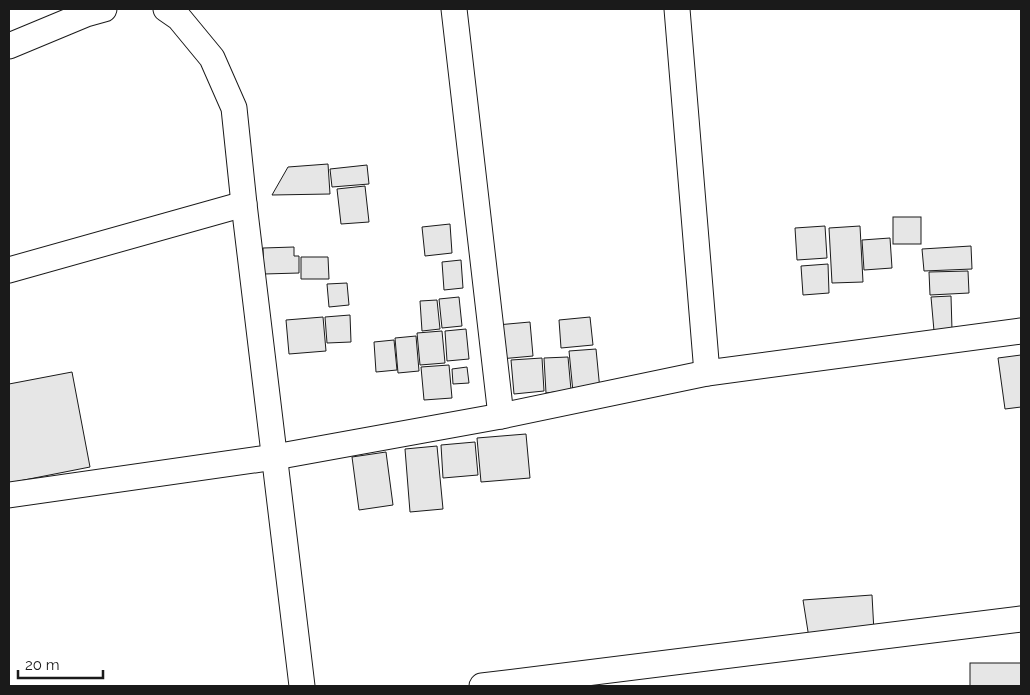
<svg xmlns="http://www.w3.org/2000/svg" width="1030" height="695" font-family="Raleway,sans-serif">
<rect width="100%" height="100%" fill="#fff"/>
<!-- building -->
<g fill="#e6e6e6" stroke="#1a1a1a">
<polygon points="328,164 330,194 272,195 288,167"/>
<polygon points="367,165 369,184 332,187 330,169"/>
<polygon points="365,186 369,222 341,224 337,189"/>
<rect x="893" y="217" width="28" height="27"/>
<polygon points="450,224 452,253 425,256 422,227"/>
<polygon points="825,226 827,258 797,260 795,228"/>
<polygon points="860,226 863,282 832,283 829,228"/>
<polygon points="890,238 892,268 864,270 862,240"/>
<polygon points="971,246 972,269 924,271 922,249"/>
<polygon points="294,247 294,256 299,256 299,273 264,274 263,248"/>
<polygon points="301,257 328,257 329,279 301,279"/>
<polygon points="461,260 463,288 444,290 442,262"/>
<polygon points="828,264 829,293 803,295 801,266"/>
<polygon points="968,271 969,293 930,295 929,272"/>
<polygon points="347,283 349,305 329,307 327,284"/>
<polygon points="951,296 952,330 934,331 931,297"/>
<polygon points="459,297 462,326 442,328 439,299"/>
<polygon points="437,300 440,329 422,331 420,301"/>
<polygon points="350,315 351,342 327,343 325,317"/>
<polygon points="323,317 326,351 289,354 286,320"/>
<polygon points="590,317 593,345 561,348 559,320"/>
<polygon points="530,322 533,356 500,359 497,325"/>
<polygon points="466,329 469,359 447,361 445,331"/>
<polygon points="442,331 445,363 420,365 417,333"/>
<polygon points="416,336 419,371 398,373 395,338"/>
<polygon points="394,340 397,370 376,372 374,342"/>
<polygon points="596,349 600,390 573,392 569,351"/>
<polygon points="1021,355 1021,407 1005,409 998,358"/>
<polygon points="568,357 571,390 546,393 544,358"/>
<polygon points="542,358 544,391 514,394 511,360"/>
<polygon points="449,365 452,398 424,400 421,367"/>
<polygon points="467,367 469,383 453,384 452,369"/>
<polygon points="72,372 90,467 9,483 9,384"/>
<polygon points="526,434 530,478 481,482 477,438"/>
<polygon points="475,442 478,475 443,478 441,445"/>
<polygon points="437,446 443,509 410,512 405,449"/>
<polygon points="386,452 393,505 359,510 352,457"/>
<polygon points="872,595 874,632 809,638 803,600"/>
<rect x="970" y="663" width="51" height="23"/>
</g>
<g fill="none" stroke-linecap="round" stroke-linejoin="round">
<defs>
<g id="minor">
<polyline points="166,9 179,18 212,58 234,108 244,204 302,686"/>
<polyline points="454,9 501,416"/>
<polyline points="677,9 707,373"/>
<polyline points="9,46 86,14 104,9"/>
<polyline points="9,270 244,204"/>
<polyline points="9,495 275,457 501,416 707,373 1021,331"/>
<polyline points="482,686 1021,619"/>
</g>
</defs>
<!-- minor casing -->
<use href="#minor" stroke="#1a1a1a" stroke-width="27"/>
<!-- minor -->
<use href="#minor" stroke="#fff" stroke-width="25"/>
</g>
<!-- border -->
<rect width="1030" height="695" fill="none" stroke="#1a1a1a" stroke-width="20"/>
<!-- scale -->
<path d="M18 670v8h85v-8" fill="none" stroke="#1a1a1a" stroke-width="2.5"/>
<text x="25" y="670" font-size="15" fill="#1a1a1a" stroke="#ffffff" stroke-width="4" paint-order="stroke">20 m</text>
</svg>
